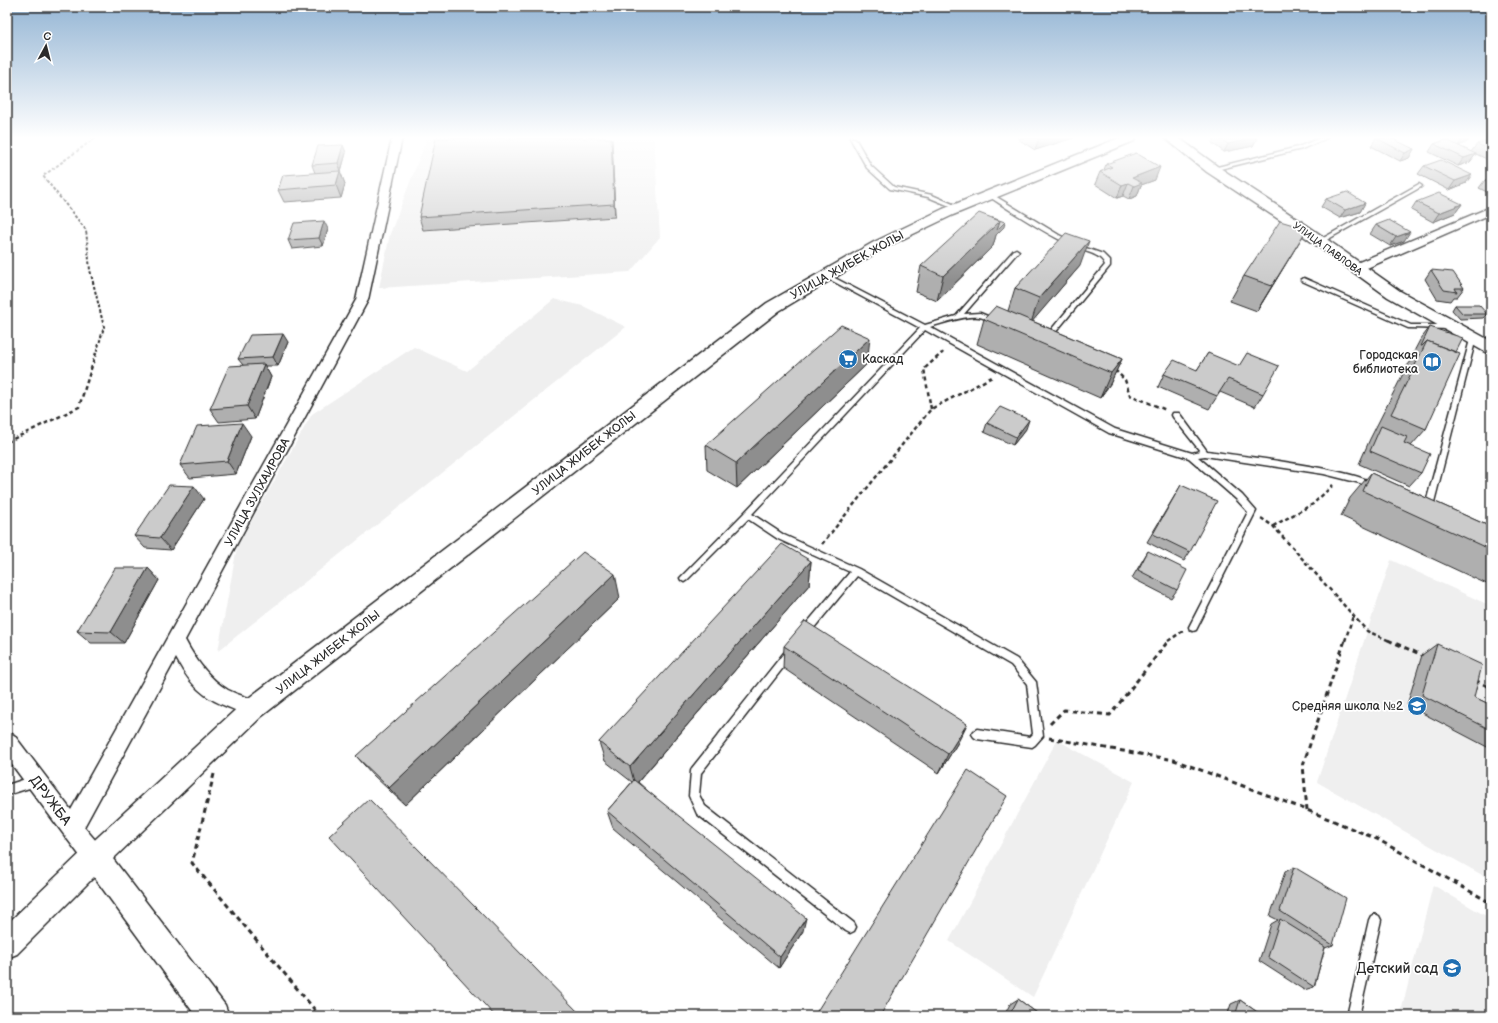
<svg xmlns="http://www.w3.org/2000/svg" width="1498" height="1023" font-family="'Balsamiq Sans',sans-serif">
<rect width="100%" height="100%" fill="#fff"/>
<filter id="ink" filterUnits="userSpaceOnUse"><feTurbulence type="fractalNoise" baseFrequency=".025" numOctaves="2"/><feDisplacementMap in="SourceGraphic" scale="8" xChannelSelector="R" yChannelSelector="G"/><feConvolveMatrix kernelMatrix="1 2 1 2 8 2 1 2 1" color-interpolation-filters="sRGB"/></filter>
<g filter="url(#ink)">
<!-- built -->
<g fill="#efefef">
<polygon points="427,138 654,138 660,237 630,272 379,288 390,234"/>
<polygon points="554,299 583,306 626,327 218,651 237,547 312,414 414,347 467,371"/>
<polygon points="1391,560 1491,606 1491,880 1317,782"/>
<polygon points="1057,740 1134,782 1033,997 949,941"/>
<polygon points="1433,885 1491,919 1491,1016 1400,1016"/>
</g>
<g fill="none" stroke-linecap="round" stroke-linejoin="round">
<defs>
<g id="service">
<polygon points="850,138 855,138 871,166 894,187 932,195 962,208 957,209 928,197 890,189 867,168"/>
<polygon points="1320,138 1327,138 1302,149 1212,171 1209,169 1298,147"/>
<polygon points="1419,184 1422,186 1421,187 1323,242 1321,243 1318,241"/>
<path d="M 990,193 L 1059,235 L 1083,247 L 1103,254 L 1110,261 L 1110,266 L 1050,339 L 1046,339 L 1045,337 L 1105,265 C 1101,253 1084,252 1074,247 C 1044,233 1016,214 988,196 L 988,194 Z"/>
<path d="M 1016,249 L 1019,251 L 1018,252 L 964,314 L 980,313 L 997,320 L 997,322 C 991,323 986,318 979,317 C 966,315 943,323 930,327 L 1115,429 L 1192,453 L 1200,451 L 1173,417 L 1172,415 L 1173,413 L 1179,413 L 1207,451 C 1234,455 1365,470 1377,486 L 1373,489 L 1360,483 L 1324,474 L 1205,456 L 1198,457 L 1242,495 L 1256,511 L 1196,630 L 1193,631 L 1190,630 L 1189,627 L 1248,512 L 1236,499 L 1189,458 L 1109,433 L 925,330 L 752,514 L 784,535 L 859,569 L 1017,659 L 1036,682 L 1043,736 L 1035,745 L 1032,747 L 977,739 L 974,737 L 972,734 L 974,731 L 977,729 L 1030,737 L 1033,734 L 1027,684 L 1011,665 L 857,576 L 808,635 L 805,636 L 802,635 L 801,632 L 802,629 L 850,572 L 778,539 L 748,519 L 687,580 L 684,582 L 681,580 L 680,578 L 744,513 L 920,328 L 825,277 L 825,275 L 829,275 L 925,325 L 956,316 L 1014,250 Z"/>
<polygon points="1304,278 1411,325 1452,325 1455,327 1452,329 1408,328 1302,281 1301,280"/>
<polygon points="1471,336 1473,336 1476,338 1432,510 1431,512 1425,512 1424,510"/>
<polygon points="790,648 793,649 795,652 793,655 701,773 699,795 705,806 854,923 856,927 854,931 850,933 846,931 697,814 689,796 691,771 692,768 787,649"/>
<polygon points="35,776 39,777 40,781 39,785 7,795 7,785"/>
<polygon points="1375,914 1379,916 1381,920 1359,1016 1347,1016 1369,920 1371,916"/>
</g>
<g id="minor">
<path d="M 392,138 L 402,138 L 368,300 L 185,640 C 195,659 209,679 228,690 C 238,695 250,698 261,702 L 264,708 L 261,714 L 254,717 C 214,702 197,698 176,658 L 84,827 L 103,849 L 106,857 L 103,865 L 95,868 L 87,865 L 65,836 L 7,758 L 7,733 L 14,735 L 71,810 L 356,300 Z"/>
<polygon points="1491,207 1491,214 1360,271 1352,271 1350,268 1352,265"/>
</g>
<g id="tertiary">
<polygon points="1119,138 1136,138 1134,141 953,215 884,248 779,311 262,716 113,859 225,1005 229,1016 196,1016 94,877 17,954 7,958 7,924 86,848 246,700 767,303 874,242 943,209"/>
<polygon points="1165,138 1179,138 1217,166 1308,226 1400,291 1491,341 1491,353 1485,352 1388,297 1298,232 1207,172"/>
</g>
</defs>
<!-- service casing -->
<use href="#service" stroke="#2b2b2b" stroke-width="3"/>
<!-- minor casing -->
<use href="#minor" stroke="#2b2b2b" stroke-width="3"/>
<!-- tertiary casing -->
<use href="#tertiary" stroke="#2b2b2b" stroke-width="3"/>
<!-- path-far2 -->
<g stroke="#2b2b2b" stroke-width="2" stroke-dasharray="3 2" stroke-linecap="butt">
<polyline points="95,138 43,176 86,230 90,270 104,327 96,354"/>
<polyline points="941,354 945,351"/>
</g>
<!-- path-far1 -->
<g stroke="#2b2b2b" stroke-width="2.5" stroke-dasharray="4 3" stroke-linecap="butt">
<polyline points="1115,370 1125,380 1130,395 1166,410"/>
<polyline points="931,409 924,369 942,353"/>
<polyline points="7,442 79,407 96,353"/>
<polyline points="1261,518 1273,526 1367,631 1390,641"/>
<polyline points="1273,526 1313,504 1333,485"/>
<polyline points="822,544 931,409 994,376"/>
<polyline points="1168,641 1183,631"/>
<polyline points="1345,641 1353,616"/>
</g>
<!-- path -->
<g stroke="#2b2b2b" stroke-width="3" stroke-dasharray="5 4" stroke-linecap="butt">
<polyline points="1388,640 1424,656"/>
<polyline points="1475,680 1491,688"/>
<polyline points="1050,724 1064,710 1110,715 1169,640"/>
<polyline points="1049,738 1174,760 1307,810 1377,839 1491,903"/>
<polyline points="214,774 192,863 320,1016"/>
<polyline points="1307,810 1303,765 1345,640"/>
</g>
<!-- service -->
<use href="#service" fill="#fff" fill-rule="evenodd"/>
<!-- minor -->
<use href="#minor" fill="#fff" fill-rule="evenodd"/>
<!-- tertiary -->
<use href="#tertiary" fill="#fff" fill-rule="evenodd"/>
</g>
<!-- wall -->
<g fill="#afafaf" stroke="#2b2b2b">
<polygon points="612,138 615,217 423,230 419,217"/>
<polygon points="1018,138 1073,138 1035,150 1018,139"/>
<polygon points="1215,138 1257,138 1253,146 1224,152 1212,143"/>
<polygon points="1376,138 1414,149 1409,158 1400,161 1371,146"/>
<polygon points="1442,138 1470,138 1467,142 1458,146 1471,152 1477,144 1491,141 1491,161 1476,154 1470,162 1458,166 1429,152 1434,144 1445,140"/>
<polygon points="343,145 346,153 341,171 340,171 345,184 341,198 284,202 278,190 315,173 312,165"/>
<polygon points="1106,164 1155,180 1141,185 1137,196 1129,199 1123,196 1117,198 1095,184 1100,172 1104,170"/>
<polygon points="1424,166 1466,183 1449,190 1418,174"/>
<polygon points="1491,178 1491,194 1479,188 1485,180"/>
<polygon points="1326,199 1365,203 1360,212 1340,218 1321,207"/>
<polygon points="1416,202 1462,204 1455,213 1433,222 1411,210"/>
<polygon points="1376,225 1404,241 1390,246 1370,234"/>
<polygon points="1004,227 996,235 993,246 937,301 916,292 921,266"/>
<polygon points="328,229 323,246 292,249 288,240"/>
<polygon points="1307,229 1257,311 1230,301 1244,276"/>
<polygon points="1080,266 1032,321 1122,359 1110,384 1100,398 977,344 984,319 1008,311 1015,288"/>
<polygon points="1431,270 1464,288 1457,297 1453,297 1450,301 1437,299 1425,279"/>
<polygon points="1455,305 1487,314 1483,318 1460,319 1452,310"/>
<polygon points="1430,327 1456,352 1426,429 1411,446 1421,473 1409,486 1359,464 1370,439 1407,366 1412,360 1410,359 1420,340"/>
<polygon points="288,342 278,366 265,366 271,377 255,419 219,422 210,409 243,365 238,359"/>
<polygon points="1208,353 1263,394 1255,407 1220,392 1209,409 1158,387 1164,374 1197,370"/>
<polygon points="867,364 737,488 707,470 706,445"/>
<polygon points="987,423 1026,429 1013,445 984,432"/>
<polygon points="251,436 236,474 190,478 180,465"/>
<polygon points="1371,473 1491,527 1491,586 1341,516 1350,498"/>
<polygon points="1181,485 1190,552 1184,561 1147,542"/>
<polygon points="204,499 171,550 145,548 134,536"/>
<polygon points="1148,551 1177,590 1171,598 1132,578"/>
<polygon points="811,561 809,585 638,782 803,931 779,968 613,828 607,811 632,782 605,761 599,742"/>
<polygon points="148,568 159,580 124,643 91,643 77,631"/>
<polygon points="620,598 405,805 373,775 356,756"/>
<polygon points="1437,644 1474,697 1491,705 1491,749 1407,705 1422,655"/>
<polygon points="784,646 967,724 957,744 939,773 783,668"/>
<polygon points="1294,867 1333,945 1325,948 1314,987 1304,990 1259,961 1271,924 1278,920 1270,916 1285,872"/>
<polygon points="1018,999 1041,1016 1004,1016 1010,1004"/>
<polygon points="1240,1000 1263,1016 1227,1016 1231,1004"/>
</g>
<!-- shaded-wall -->
<g fill="#8e8e8e" stroke="#2b2b2b">
<polygon points="611,138 612,138 615,217 614,204"/>
<polygon points="1039,138 1073,138 1035,150"/>
<polygon points="1257,138 1253,146 1224,152 1228,144"/>
<polygon points="1463,138 1470,138 1467,142 1458,146"/>
<polygon points="343,145 346,153 341,171 338,163"/>
<polygon points="1414,149 1409,158 1400,161 1405,153"/>
<polygon points="1476,154 1470,162 1458,166 1464,158"/>
<polygon points="1160,167 1155,180 1141,185 1137,196 1129,199 1134,186 1132,178"/>
<polygon points="340,171 345,184 341,198 336,185"/>
<polygon points="1472,175 1466,183 1449,190 1455,181"/>
<polygon points="1128,183 1123,196 1117,198 1122,185"/>
<polygon points="1365,203 1360,212 1340,218 1345,210"/>
<polygon points="1462,204 1455,213 1433,222 1439,213"/>
<polygon points="324,221 328,229 323,246 319,238"/>
<polygon points="1000,221 1005,222 1004,227 996,235 993,246 937,301 943,276"/>
<polygon points="1307,229 1292,254 1257,311 1272,286"/>
<polygon points="1410,232 1404,241 1390,246 1396,237"/>
<polygon points="1089,241 1080,266 1031,323 1039,298"/>
<polygon points="283,334 288,342 278,366 273,357"/>
<polygon points="870,338 867,364 737,488 736,463"/>
<polygon points="1122,359 1110,384 1100,398 1111,373"/>
<polygon points="264,364 271,377 255,419 247,406"/>
<polygon points="1029,420 1026,429 1013,445 1016,437"/>
<polygon points="242,423 251,436 236,474 227,461"/>
<polygon points="194,486 204,499 171,550 160,538"/>
<polygon points="811,561 809,585 635,785 630,767"/>
<polygon points="148,568 159,580 124,643 111,632"/>
<polygon points="615,574 620,598 405,805 389,788"/>
<polygon points="967,724 957,744 939,773 948,754"/>
<polygon points="806,918 803,931 779,968 780,957"/>
</g>
<!-- building -->
<g fill="#cbcbcb" stroke="#2b2b2b">
<polygon points="436,138 611,138 614,204 419,217"/>
<polygon points="1220,138 1257,138 1228,144"/>
<polygon points="1376,138 1391,138 1414,149 1405,153"/>
<polygon points="1446,140 1476,154 1464,158 1434,144"/>
<polygon points="1488,140 1491,141 1491,150 1477,144"/>
<polygon points="343,145 338,163 312,165 318,146"/>
<polygon points="1136,153 1160,167 1132,178 1142,183 1134,186 1128,183 1122,185 1100,172 1112,167 1106,164"/>
<polygon points="1441,160 1472,175 1455,181 1424,166"/>
<polygon points="340,171 336,185 278,190 283,175"/>
<polygon points="1491,178 1491,183 1485,180"/>
<polygon points="1347,192 1365,203 1345,210 1326,199"/>
<polygon points="1439,193 1462,204 1439,213 1416,202"/>
<polygon points="979,213 1000,221 943,276 921,266"/>
<polygon points="992,218 993,218 1005,222 997,230 1000,221"/>
<polygon points="1389,220 1410,232 1396,237 1376,225"/>
<polygon points="324,221 319,238 288,240 294,223"/>
<polygon points="1280,221 1307,229 1272,286 1244,276"/>
<polygon points="1066,233 1089,241 1039,298 1015,288"/>
<polygon points="1431,270 1453,272 1464,288 1455,288 1457,292 1444,290"/>
<polygon points="1455,305 1479,305 1487,314 1463,314"/>
<polygon points="996,306 1122,359 1111,373 984,319"/>
<polygon points="841,325 870,338 736,463 706,445"/>
<polygon points="1430,327 1463,338 1456,352 1427,341 1422,346 1421,346"/>
<polygon points="283,334 273,357 238,359 250,335"/>
<polygon points="1427,341 1460,354 1426,429 1391,414"/>
<polygon points="1208,353 1239,366 1247,353 1279,366 1263,394 1228,379 1217,396 1164,374 1174,360 1197,370"/>
<polygon points="264,364 247,406 210,409 229,366"/>
<polygon points="1000,407 1029,420 1016,437 987,423"/>
<polygon points="242,423 227,461 180,465 197,426"/>
<polygon points="1381,426 1407,437 1404,443 1430,454 1421,473 1370,451"/>
<polygon points="1371,473 1491,527 1491,550 1363,491"/>
<polygon points="169,485 194,486 160,538 134,536"/>
<polygon points="1181,485 1217,501 1190,552 1153,534"/>
<polygon points="782,544 811,561 630,767 599,742"/>
<polygon points="1148,551 1187,570 1177,590 1138,570"/>
<polygon points="583,552 615,574 389,788 356,756"/>
<polygon points="115,568 148,568 111,632 77,631"/>
<polygon points="805,621 967,724 948,754 784,646"/>
<polygon points="1437,644 1482,665 1474,697 1491,705 1491,730 1422,695"/>
<polygon points="968,770 1007,796 880,1016 814,1016"/>
<polygon points="634,780 806,918 780,957 607,811"/>
<polygon points="369,799 582,1016 495,1016 329,836"/>
<polygon points="1294,867 1346,898 1333,945 1280,911"/>
<polygon points="1280,919 1325,947 1314,987 1268,957"/>
<polygon points="1018,999 1041,1016 1009,1016"/>
<polygon points="1240,1000 1263,1016 1235,1016"/>
</g>
</g>
<!-- sky -->
<linearGradient id="sky" x2="0" y2="1"><stop stop-color="#94b5d4"/><stop offset="0.49" stop-color="#fff"/><stop offset="1" stop-color="#fff" stop-opacity="0"/></linearGradient>
<rect width="1498" height="281" fill="url(#sky)"/>
<!-- icons -->
<defs>
<symbol id="supermarket-disc" viewBox="-11 -11 22 22"><circle r="9.5" fill="#1f6fb2" stroke="#fff"/><path d="M-6-5.5h2.5l.6 2H6L4.5 2H-2.5L-4.4-4H-6ZM-1.5 3.2a1.3 1.3 0 1 0 .1 0ZM3 3.2a1.3 1.3 0 1 0 .1 0Z" fill="#fff"/></symbol>
<symbol id="library-disc" viewBox="-11 -11 22 22"><circle r="9.5" fill="#1f6fb2" stroke="#fff"/><path d="M-6-4Q-3-5.5-.7-3.5V5Q-3 3-6 4ZM6-4Q3-5.5 .7-3.5V5Q3 3 6 4Z" fill="#fff"/></symbol>
<symbol id="school-disc" viewBox="-11 -11 22 22"><circle r="9.5" fill="#1f6fb2" stroke="#fff"/><path d="M0-5L7-2L0 1L-7-2ZM-4 1L0 2.5L4 1V4Q0 6-4 4Z" fill="#fff"/></symbol>
</defs>
<g fill-rule="evenodd">
<use href="#supermarket-disc" x="837" y="348" width="22" height="22"/>
<use href="#library-disc" x="1421" y="351" width="22" height="22"/>
<use href="#school-disc" x="1406" y="695" width="22" height="22"/>
<use href="#school-disc" x="1441" y="957" width="22" height="22"/>
</g>
<g text-anchor="middle" stroke-width="3.5" stroke-linejoin="round" paint-order="stroke">
<!-- far-street labels -->
<g font-size="10" fill="#2b2b2b" stroke="#fff">
<text transform="translate(1328 248) rotate(36)" y="4">УЛИЦА ПАВЛОВА</text>
</g>
<!-- street labels -->
<g font-size="12" fill="#2b2b2b" stroke="#fff">
<text transform="translate(847 265) rotate(-29)" y="4">УЛИЦА ЖИБЕК ЖОЛЫ</text>
<text transform="translate(584 453) rotate(-38)" y="4">УЛИЦА ЖИБЕК ЖОЛЫ</text>
<text transform="translate(257 492) rotate(-61)" y="4">УЛИЦА ЗУЛХАИРОВА</text>
<text transform="translate(328 652) rotate(-38)" y="4">УЛИЦА ЖИБЕК ЖОЛЫ</text>
</g>
<!-- poi labels -->
<g font-size="12" fill="#2b2b2b" stroke="#fff" text-anchor="end">
<text x="1418" y="359">Городская<tspan x="1418" dy="14">библиотека</tspan></text>
<text x="862" y="363" text-anchor="start">Каскад</text>
<text x="1403" y="710">Средняя школа №2</text>
</g>
<!-- near-street labels -->
<g font-size="14" fill="#2b2b2b" stroke="#fff">
<text transform="translate(51 800) rotate(53)" y="5">ДРУЖБА</text>
</g>
<!-- near-poi labels -->
<g font-size="14" fill="#2b2b2b" stroke="#fff" text-anchor="end">
<text x="1438" y="973">Детский сад</text>
</g>
</g>
<!-- margin -->
<rect width="1498" height="1023" fill="none" stroke="#fff" stroke-width="24"/>
<rect x="12" y="12" width="1474" height="999" fill="none" stroke="#2b2b2b" stroke-width="1.5" filter="url(#ink)"/>
<!-- north arrow -->
<g transform="translate(46 46) rotate(7)" stroke="#ffffff" stroke-width="3" paint-order="stroke">
<path d="M0-3L7 15L0 10L-7 15Z" fill="#2b2b2b"/>
<text y="-6" font-size="11" font-weight="bold" text-anchor="middle" fill="#2b2b2b">С</text>
</g>
</svg>
